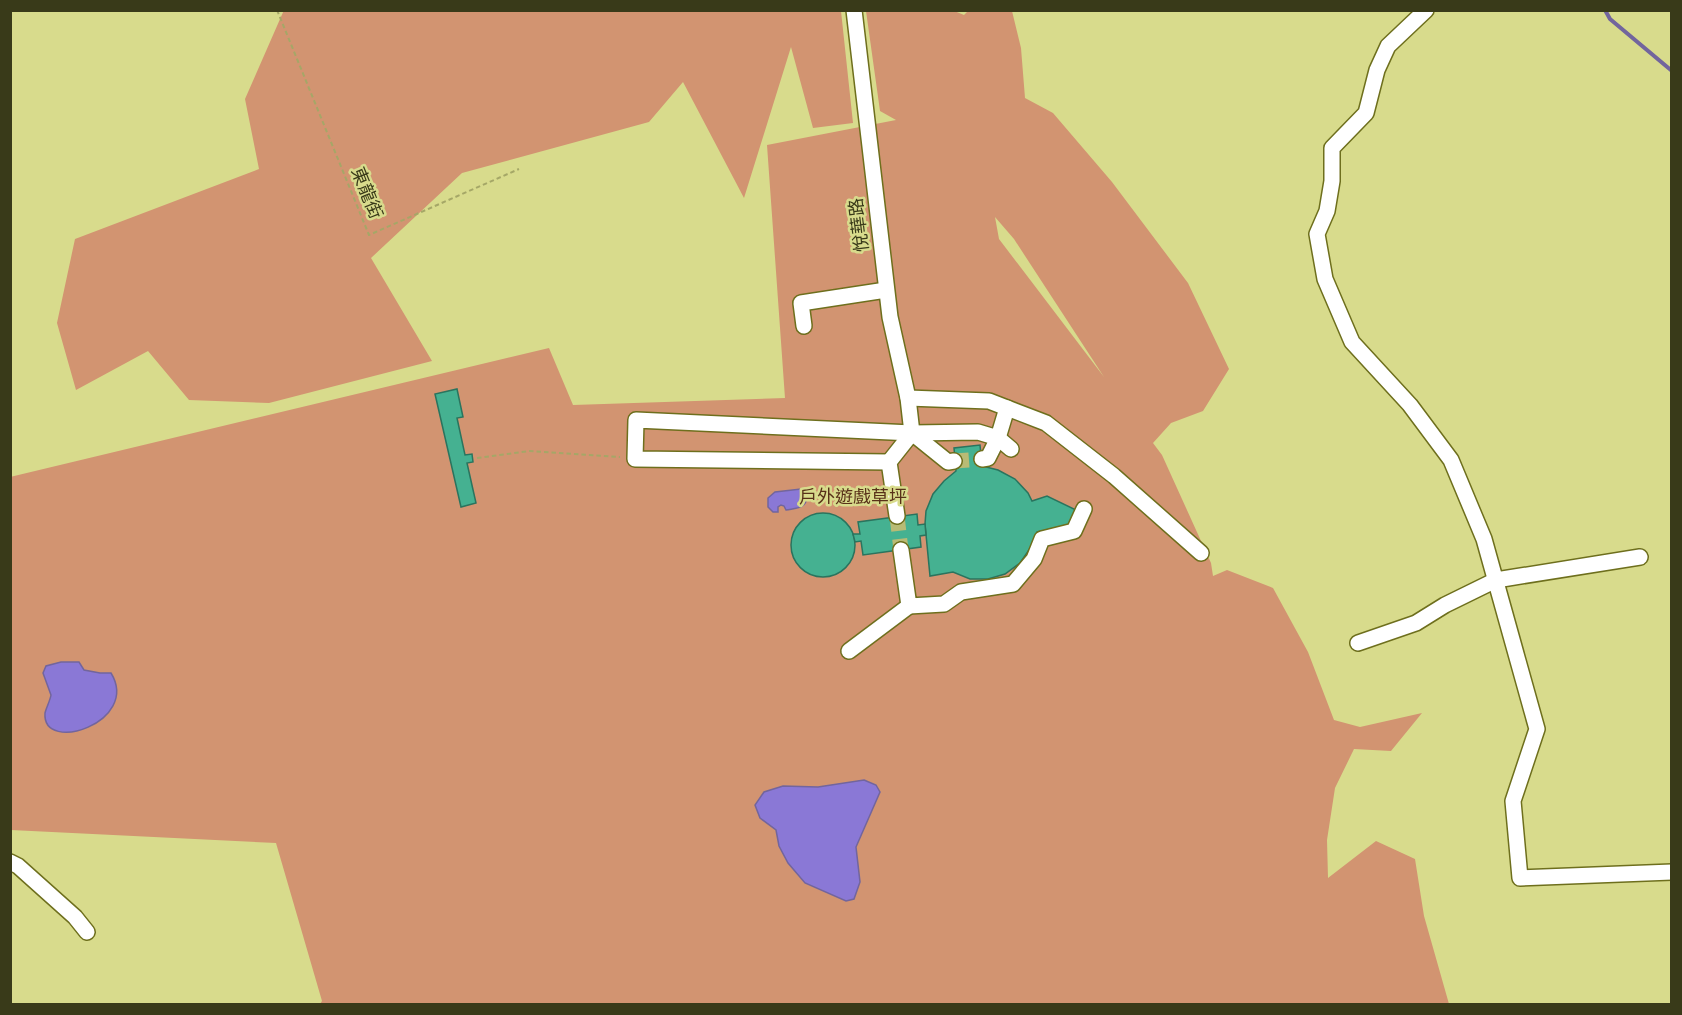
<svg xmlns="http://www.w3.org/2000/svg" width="1682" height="1015" font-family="Poppins,'Noto Sans TC',sans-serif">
<rect width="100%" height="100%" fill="#d8db8c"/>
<!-- green -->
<g fill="#d29471" fill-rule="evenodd">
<polygon points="284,10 841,11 853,123 813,128 791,47 744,198 683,82 649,122 462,173 371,258 432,361 269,403 189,400 148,351 76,390 57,323 75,239 259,169 245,99"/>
<path d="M 952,10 L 964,15 L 968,11 L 1012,11 L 1021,48 L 1025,98 L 1053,113 L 1112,182 L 1188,283 L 1229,369 L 1203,411 L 1171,423 L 1153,443 L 1162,455 L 1211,563 L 1213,576 L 1227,570 L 1273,588 L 1308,652 L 1334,720 L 1360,727 L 1422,713 L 1391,751 L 1354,749 L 1335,788 L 1327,840 L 1328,878 L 1376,841 L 1415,859 L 1424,916 L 1449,1004 L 320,1004 L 322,1001 L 276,843 L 11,830 L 10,477 L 549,348 L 573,405 L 785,398 L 767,145 L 896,120 L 880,111 L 866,11 ZM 995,217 L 1014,239 L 1104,377 L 999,239 Z"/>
</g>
<!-- water -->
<g fill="#8a78d6" stroke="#72659d" stroke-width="1.5">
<path d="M 801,489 L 807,497 C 806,509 796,508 786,510 L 784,506 L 781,505 L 778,507 L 778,512 L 773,512 L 768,507 L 768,498 L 775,492 Z"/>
<path d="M 61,662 L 79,662 L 84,670 L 100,673 L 111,673 C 141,722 42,755 45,713 C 46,708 50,701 51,695 L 43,673 L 46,666 Z"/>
<polygon points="864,780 876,785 880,792 856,847 860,882 854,899 846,901 805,883 788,863 779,846 776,830 760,818 755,805 764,792 783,786 818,787"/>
</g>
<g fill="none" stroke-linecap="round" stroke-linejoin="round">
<!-- stream -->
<polyline stroke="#72659d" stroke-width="4" points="1605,10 1610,19 1672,71"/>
</g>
<!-- building -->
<g fill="#45b191" stroke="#2a745e" stroke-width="1.5">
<polygon points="457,389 463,417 457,418 465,455 472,454 473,462 467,463 476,503 461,507 435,394"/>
<polygon points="980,445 982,466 998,470 1015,479 1028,493 1032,501 1047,496 1078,511 1067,527 1037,532 1031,547 1020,563 1005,574 988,579 970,579 953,572 930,576 925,524 926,511 933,494 944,481 956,471 954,448"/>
<circle cx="823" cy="545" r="32"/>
<polygon points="917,514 918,525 925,524 926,535 920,536 921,547 863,555 861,541 855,542 853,534 860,534 858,522"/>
</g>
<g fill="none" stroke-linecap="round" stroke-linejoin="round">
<!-- minor-tunnel -->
<g stroke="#b8bb75" stroke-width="15" stroke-dasharray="15 8" stroke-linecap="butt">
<polyline points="954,461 982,459"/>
<polyline points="897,516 901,550"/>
</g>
<defs>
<g id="minor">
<polyline points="854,10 890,317 908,398 912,433"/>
<polyline points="1426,10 1388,46 1377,70 1366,113 1332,148 1332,181 1327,211 1317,234 1325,279 1352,342 1410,405 1451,460 1484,539 1537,729 1513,801 1520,878 1672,872"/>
<polyline points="804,326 801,303 886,290"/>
<polyline points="908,398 989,401 1046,423 1114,476 1201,553"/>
<polyline points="982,459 988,458 998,438 1007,408"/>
<polyline points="889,462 635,459 636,420 912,433 948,462 954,461"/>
<polyline points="897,516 889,462 912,433 978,432 998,438 1011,449"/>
<polyline points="901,550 909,606 944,604 961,592 1013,584 1034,559 1042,539 1074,531 1084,509"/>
<polyline points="1358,643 1416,623 1445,605 1496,580 1640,557"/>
<polyline points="849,651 909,606"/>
<polyline points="10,862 18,866 75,917 87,932"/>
</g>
</defs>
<!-- minor casing -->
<use href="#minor" stroke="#6e6f1d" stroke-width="18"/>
<!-- path -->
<g stroke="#a5a767" stroke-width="2" stroke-dasharray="4.5 3" stroke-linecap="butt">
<polyline points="277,10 369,235 519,169"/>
<polyline points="477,458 530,451 620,457"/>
</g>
<!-- minor -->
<use href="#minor" stroke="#fff" stroke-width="15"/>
</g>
<g text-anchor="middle" stroke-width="5" stroke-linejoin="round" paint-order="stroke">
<!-- street labels -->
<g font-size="18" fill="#393a19" stroke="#d8db8c">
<text transform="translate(367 193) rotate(68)" y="6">東龍街</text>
<text transform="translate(859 225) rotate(-97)" y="6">悅華路</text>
</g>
<!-- park labels -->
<g font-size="18" fill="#583119" stroke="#d8db8c">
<text x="853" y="503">戶外遊戲草坪</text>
</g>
</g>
<!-- border -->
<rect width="1682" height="1015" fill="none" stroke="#393a19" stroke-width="24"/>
</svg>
